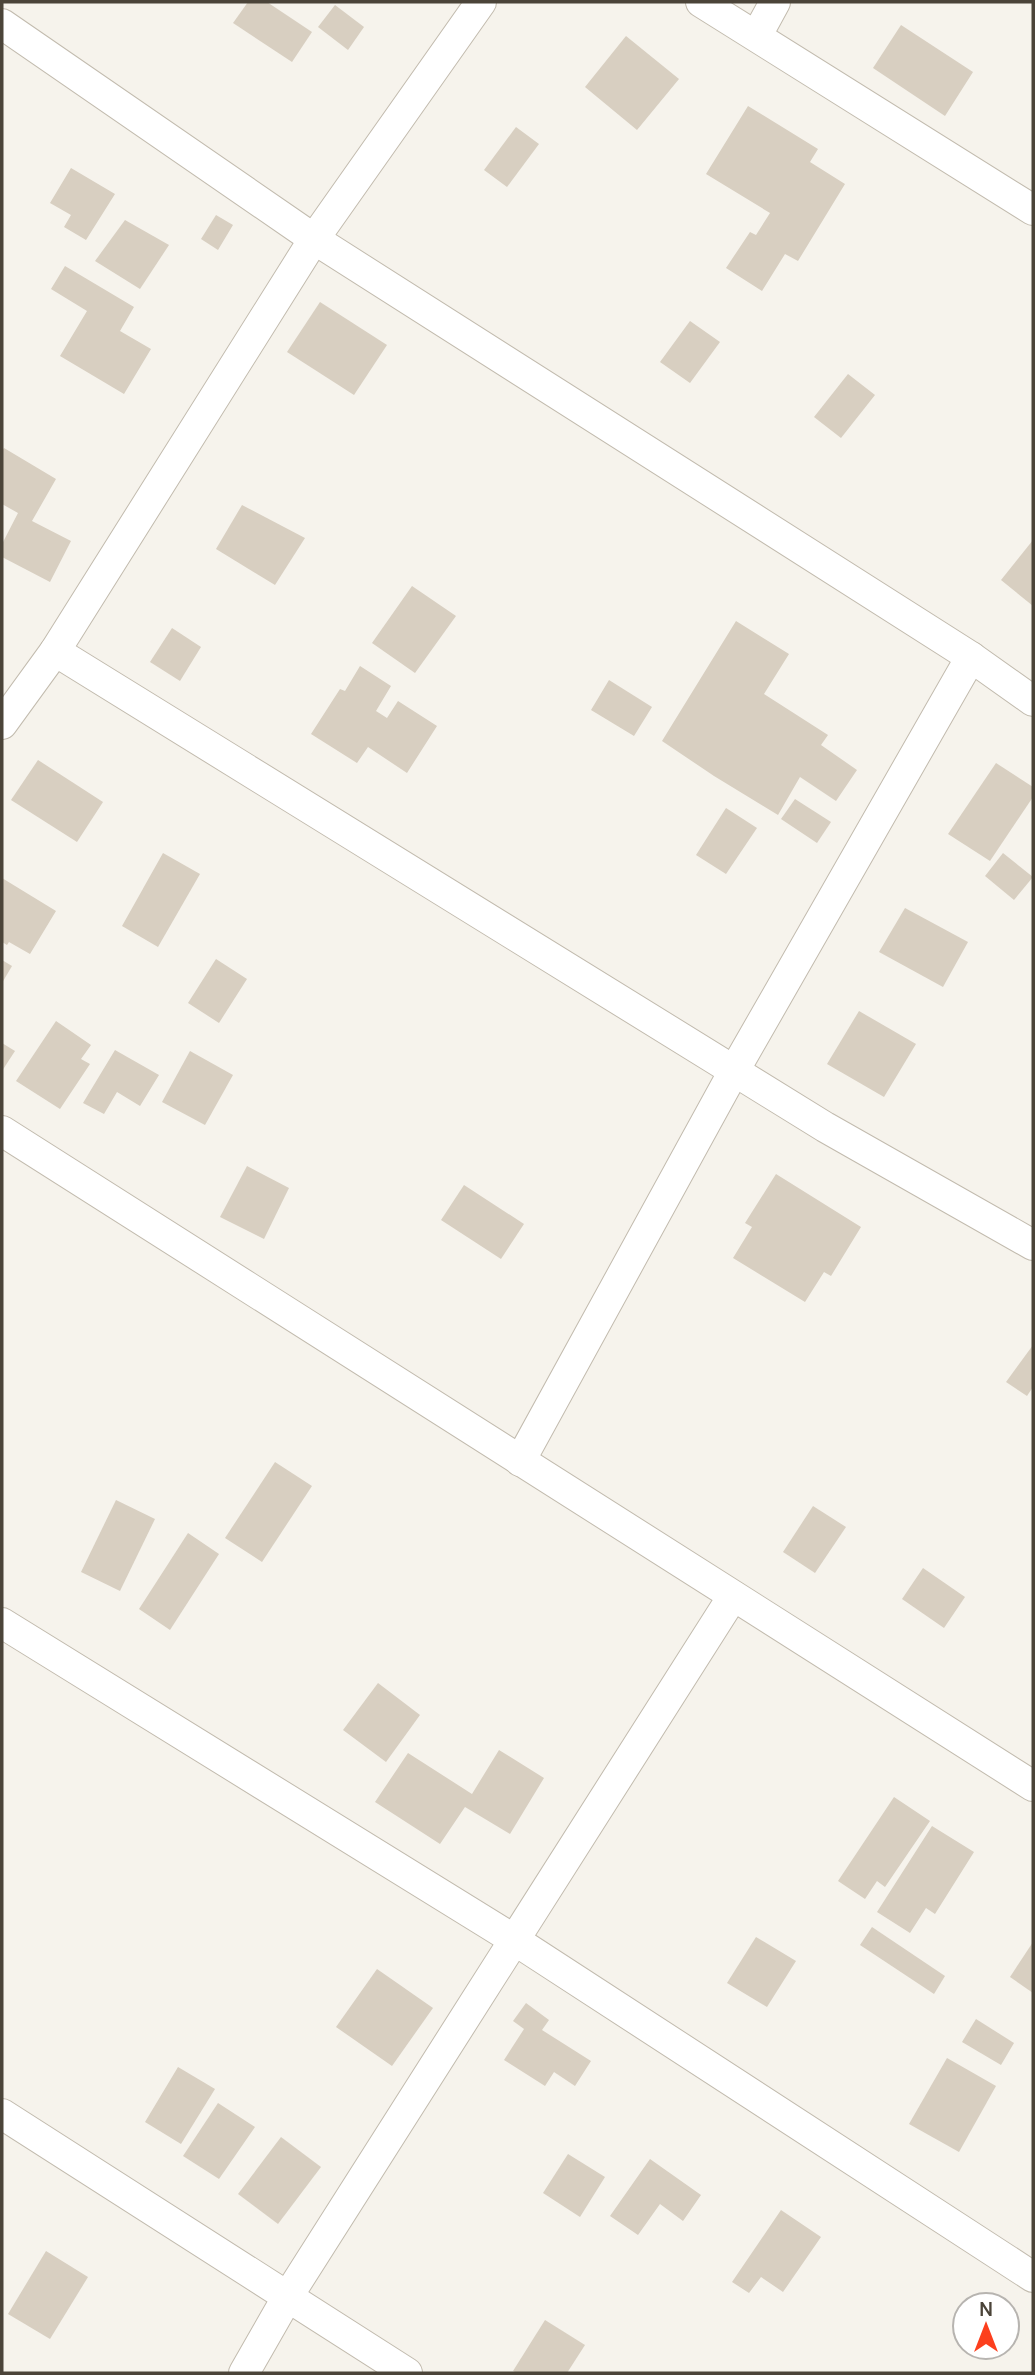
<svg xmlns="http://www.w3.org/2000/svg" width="1035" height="2375" font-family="Manrope,sans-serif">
<rect width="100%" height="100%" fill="#f6f3ec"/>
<!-- building -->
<g fill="#d8cfc1">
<polygon points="248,2 267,2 312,32 292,62 233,23"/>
<polygon points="335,5 364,27 348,50 318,27"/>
<polygon points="901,25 973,72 945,116 873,68"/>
<polygon points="626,36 679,79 637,130 585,87"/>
<polygon points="748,106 818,149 810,162 845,184 798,261 785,254 762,291 726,268 750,232 756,235 770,213 706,174"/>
<polygon points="516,127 539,144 507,187 484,170"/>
<polygon points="71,168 115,194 86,240 64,227 71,215 50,203"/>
<polygon points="216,215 233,225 218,250 201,239"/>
<polygon points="125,220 169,245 140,289 95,261"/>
<polygon points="65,266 134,307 120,331 151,349 124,394 60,356 87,311 51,289"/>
<polygon points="320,302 387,345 354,395 287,352"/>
<polygon points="690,321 720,342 690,383 660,362"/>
<polygon points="848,374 875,395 841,438 814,417"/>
<polygon points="4,448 56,479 32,521 71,541 50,582 2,557 2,544 18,513 2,504 2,451"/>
<polygon points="242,505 305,538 275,585 216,549"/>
<polygon points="1033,540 1033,606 1001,580"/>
<polygon points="412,586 456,616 415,673 372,643"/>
<polygon points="736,621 789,654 764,694 828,735 821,745 857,770 836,801 800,777 778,815 714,776 662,741"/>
<polygon points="172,628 201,647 180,681 150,662"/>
<polygon points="360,666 391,686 376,711 387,718 398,701 437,726 407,773 368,747 357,763 311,734 340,689 345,691"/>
<polygon points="609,680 652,707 634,736 591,710"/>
<polygon points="38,760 103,802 77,842 11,800"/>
<polygon points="996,763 1033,787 1033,797 990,861 948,834"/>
<polygon points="795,799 831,822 817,843 781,819"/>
<polygon points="726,808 757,828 726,874 696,855"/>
<polygon points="163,853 200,874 158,947 122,926"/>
<polygon points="1003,853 1033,877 1014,900 985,876"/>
<polygon points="2,878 56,911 30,954 9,942 7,945 2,942"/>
<polygon points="905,908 968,942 943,987 879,952"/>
<polygon points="216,959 247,979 219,1023 188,1003"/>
<polygon points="2,960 12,966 2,983"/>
<polygon points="859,1011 916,1044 884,1097 827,1064"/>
<polygon points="56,1021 91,1045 81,1059 90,1064 60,1109 16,1081"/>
<polygon points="2,1043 15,1051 2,1071"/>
<polygon points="115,1050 159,1075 140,1106 117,1092 104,1114 83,1103"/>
<polygon points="190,1051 233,1075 205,1125 162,1102"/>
<polygon points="247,1166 289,1188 264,1239 220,1217"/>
<polygon points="776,1174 861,1227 831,1276 824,1272 805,1302 733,1258 752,1227 745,1223"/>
<polygon points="464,1185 524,1224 501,1259 441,1220"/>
<polygon points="1033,1345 1033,1387 1027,1396 1006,1382"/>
<polygon points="275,1462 312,1486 262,1562 225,1538"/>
<polygon points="116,1500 155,1519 120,1591 81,1572"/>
<polygon points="813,1506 846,1527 815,1573 783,1552"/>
<polygon points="188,1533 219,1554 170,1630 139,1609"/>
<polygon points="923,1568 965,1597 944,1628 902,1599"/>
<polygon points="378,1683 420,1715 386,1762 343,1730"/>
<polygon points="499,1750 544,1778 510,1834 465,1807 440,1844 375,1802 408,1753 472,1794"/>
<polygon points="894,1797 930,1821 885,1887 877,1881 865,1899 838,1881"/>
<polygon points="932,1826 974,1852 935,1914 926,1908 910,1933 877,1912"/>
<polygon points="872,1927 945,1976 934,1994 860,1945"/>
<polygon points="756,1937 796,1961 767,2007 727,1983"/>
<polygon points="1033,1942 1033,1993 1010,1977"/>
<polygon points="377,1969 433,2008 392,2066 336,2027"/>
<polygon points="526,2003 549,2020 542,2030 591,2061 575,2086 554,2072 545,2086 504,2060 524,2029 513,2021"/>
<polygon points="976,2019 1014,2043 1001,2065 962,2042"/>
<polygon points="947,2058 996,2086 959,2152 909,2124"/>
<polygon points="178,2067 215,2089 181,2144 145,2122"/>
<polygon points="218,2103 255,2127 219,2179 183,2156"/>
<polygon points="281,2137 321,2167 278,2224 238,2194"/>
<polygon points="568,2154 605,2177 580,2217 543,2193"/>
<polygon points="650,2159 701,2195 683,2221 660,2204 638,2235 610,2216"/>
<polygon points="781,2210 821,2237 783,2292 761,2277 749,2293 732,2282"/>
<polygon points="46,2251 88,2277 50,2339 8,2314"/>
<polygon points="545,2320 585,2345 567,2373 517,2373 513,2371"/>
</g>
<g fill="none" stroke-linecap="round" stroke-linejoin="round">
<defs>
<g id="minor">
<polyline points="701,2 1033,210"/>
<polyline points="2,24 314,239 971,657 1033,701"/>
<polyline points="757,35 775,2"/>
<polyline points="55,651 825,1127 1033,1245"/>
<polyline points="2,724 55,651 314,239 481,2"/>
<polyline points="2,1131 1033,1786"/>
<polyline points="520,1461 734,1071 971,657"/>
<polyline points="2,1623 513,1939 1033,2277"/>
<polyline points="2,2114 407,2373"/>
<polyline points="244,2373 288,2296 733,1596"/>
</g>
</defs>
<!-- minor casing -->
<use href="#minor" stroke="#c2bbae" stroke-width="32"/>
<!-- minor -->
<use href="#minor" stroke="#fff" stroke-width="30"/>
</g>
<!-- border -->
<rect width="1035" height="2375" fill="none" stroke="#4b4439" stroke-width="7"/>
<!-- north arrow -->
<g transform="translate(986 2326)"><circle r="33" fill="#ffffff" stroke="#b7b4b0" stroke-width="2"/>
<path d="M0-5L12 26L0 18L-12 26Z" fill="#fc3f1d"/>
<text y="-10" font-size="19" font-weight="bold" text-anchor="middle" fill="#4b4439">N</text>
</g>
</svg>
